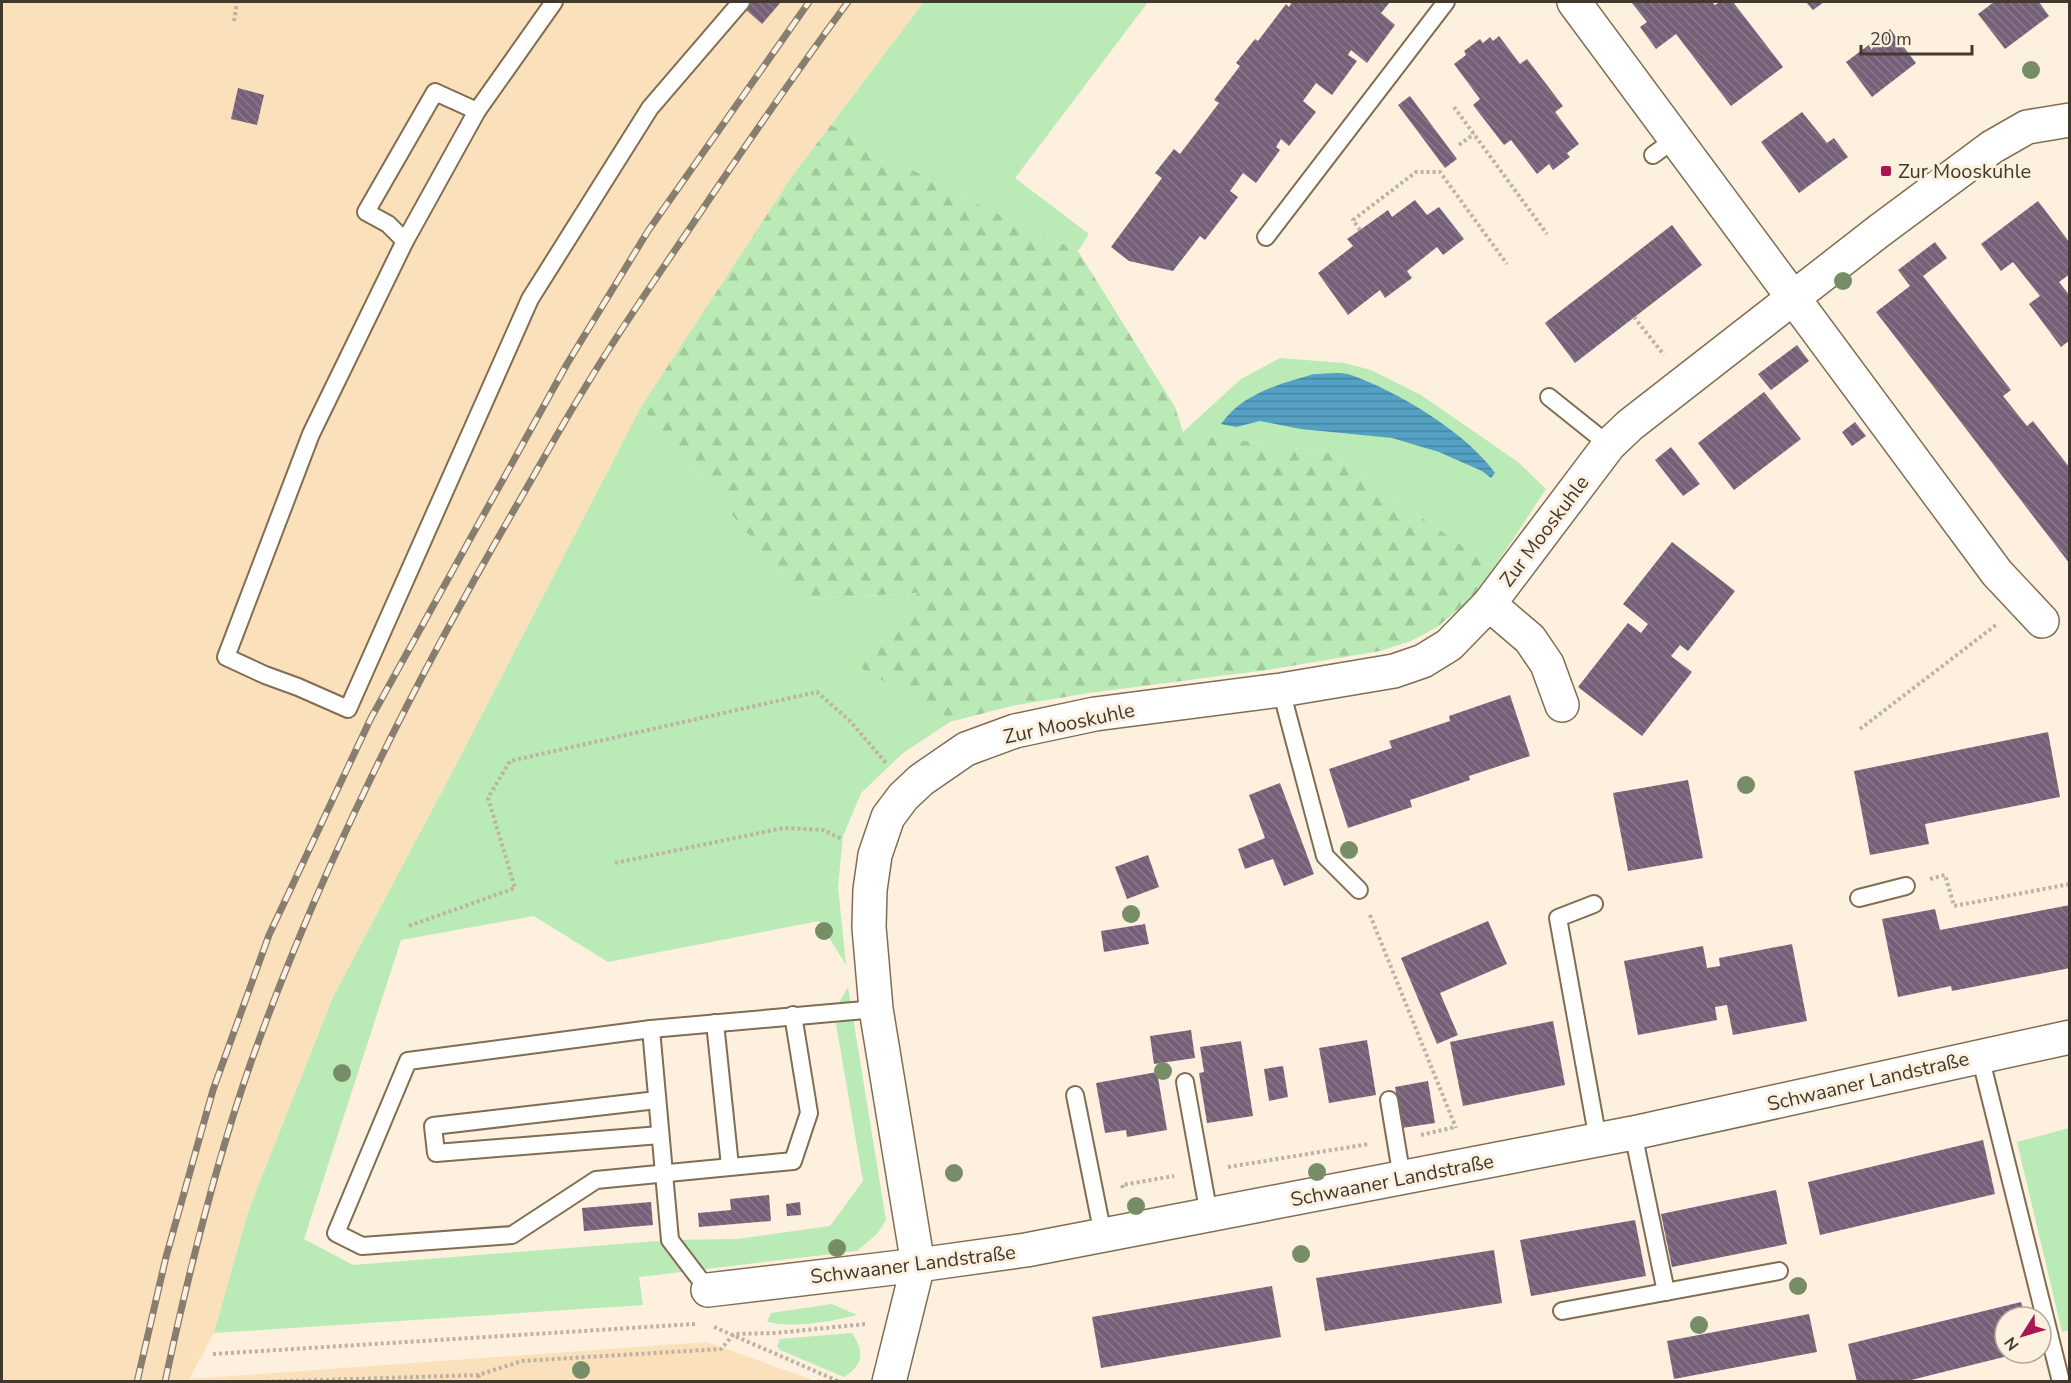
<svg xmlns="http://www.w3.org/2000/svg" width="2071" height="1383" font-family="'Nunito Sans',sans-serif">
<defs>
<pattern id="forest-firs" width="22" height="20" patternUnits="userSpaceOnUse" patternTransform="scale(1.5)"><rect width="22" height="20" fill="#baeab5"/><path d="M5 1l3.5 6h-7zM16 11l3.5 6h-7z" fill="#a1c99c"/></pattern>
<pattern id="water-rules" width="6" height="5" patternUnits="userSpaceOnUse" patternTransform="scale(1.5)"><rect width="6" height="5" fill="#54a1c4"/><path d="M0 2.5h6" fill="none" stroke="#4784a0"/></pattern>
<pattern id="building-back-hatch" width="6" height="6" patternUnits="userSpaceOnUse" patternTransform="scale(1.5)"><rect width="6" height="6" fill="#766078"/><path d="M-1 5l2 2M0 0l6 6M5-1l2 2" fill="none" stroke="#8a798a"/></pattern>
</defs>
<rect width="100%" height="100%" fill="#fdf0de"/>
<!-- built -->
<g fill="#fae1bc">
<polygon points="2,2 924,2 795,172 641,407 457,763 333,997 248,1212 214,1333 188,1381 2,1382"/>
<polygon points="707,1342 815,1381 190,1381 190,1379"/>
</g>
<!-- green -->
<g fill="#baeab5">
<polygon points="924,2 1148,2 1015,178 1089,234 1078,251 960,196 831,125"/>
<polygon points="1280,358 1344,363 1371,370 1421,395 1518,462 1546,489 1494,568 1330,453 1183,432 1241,379"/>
<polygon points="641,407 803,599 919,593 859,667 953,720 903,753 861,793 843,836 838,887 846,965 819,921 608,962 534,916 401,940 304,1239 353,1265 670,1240 738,1239 830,1226 863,1181 834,1012 848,987 886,1220 877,1234 857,1251 639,1277 643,1305 214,1333 248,1212 333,997 457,763"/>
<polygon points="2069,1128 2070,1330 2062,1332 2017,1142"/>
<path d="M 832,1304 L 857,1315 C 829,1322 795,1328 767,1322 L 771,1313 Z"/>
<path d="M 852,1333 C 864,1351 864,1365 844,1377 L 780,1350 L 777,1346 L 780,1339 Z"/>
</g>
<!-- forest -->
<polygon fill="url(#forest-firs)" points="831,125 960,196 1078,251 1175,407 1183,432 1330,453 1494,568 1477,594 1437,627 1411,641 1380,651 1273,669 1089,693 1011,706 954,721 859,667 918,593 803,599 641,407 795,172"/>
<!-- water -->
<path fill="url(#water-rules)" d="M 1314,374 C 1325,374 1340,371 1351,375 C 1397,391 1467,433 1495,473 L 1491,478 L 1482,471 L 1439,452 L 1392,438 L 1301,429 L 1260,421 L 1236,427 L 1221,424 C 1243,393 1280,384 1314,374 Z"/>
<!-- building -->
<g fill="url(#building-back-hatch)">
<polygon points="751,2 781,2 762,24 745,9"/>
<polygon points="1292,2 1390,2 1381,13 1395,25 1367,63 1351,50 1348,55 1357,61 1332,95 1316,83 1303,101 1316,112 1289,146 1281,139 1276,147 1280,150 1256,183 1243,173 1230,191 1238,197 1205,240 1200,236 1173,271 1129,261 1111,247 1162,178 1155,173 1174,149 1180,154 1219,103 1214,100 1240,66 1236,63 1255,39 1258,41 1286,4 1289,7"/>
<polygon points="1631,2 1712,2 1715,5 1720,2 1733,2 1783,67 1731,106 1676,34 1656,49 1640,27 1647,22"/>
<polygon points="1806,2 1824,2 1813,10"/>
<polygon points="1994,2 2039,2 2049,16 2005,49 1978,14"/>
<polygon points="1890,29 1916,63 1872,97 1846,62"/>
<polygon points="1499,36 1520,64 1527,59 1563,106 1555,112 1579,144 1567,153 1570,157 1553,170 1549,164 1537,174 1511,140 1504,145 1473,105 1480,99 1454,64 1466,55 1464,51 1480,39 1483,43 1490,37 1493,41"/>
<polygon points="238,88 264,95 257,125 231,119"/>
<polygon points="1410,96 1457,159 1445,168 1398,105"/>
<polygon points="1802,112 1827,143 1834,138 1848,157 1799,193 1761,142"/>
<polygon points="1415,200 1427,215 1439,207 1464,239 1443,255 1437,247 1407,271 1412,278 1385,298 1380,290 1348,315 1318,273 1353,246 1347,239 1360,230 1388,210 1392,217"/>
<polygon points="2038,201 2070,243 2070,274 2059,282 2070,296 2070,340 2061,347 2029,304 2040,296 2013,262 2001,271 1981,244"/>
<polygon points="1672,225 1702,265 1575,363 1545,323"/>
<polygon points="1935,242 1947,258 1923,276 2011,390 2003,396 2027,426 2033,421 2070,468 2070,564 1876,312 1910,286 1898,270"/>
<polygon points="1797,345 1809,361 1771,390 1758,374"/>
<polygon points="1764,392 1801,439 1734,490 1698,443"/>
<polygon points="1855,422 1866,436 1852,446 1842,432"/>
<polygon points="1671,447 1700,484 1683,496 1655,460"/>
<polygon points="1672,542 1735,591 1688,651 1680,645 1671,656 1692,672 1642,736 1578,687 1628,623 1641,633 1648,624 1623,604"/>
<polygon points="1510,695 1530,756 1469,776 1470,780 1410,800 1412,807 1348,828 1329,769 1392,748 1389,741 1450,721 1449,716"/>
<polygon points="2048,732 2060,797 1925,824 1929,844 1870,855 1854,771"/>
<polygon points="1688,780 1703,858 1628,871 1613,793"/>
<polygon points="1280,783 1314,874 1284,886 1273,859 1245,869 1238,849 1265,838 1249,795"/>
<polygon points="1148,855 1159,887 1127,899 1115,867"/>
<polygon points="2070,905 2070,968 1952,991 1951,986 1898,997 1882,919 1935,909 1940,930"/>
<polygon points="1488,921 1507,964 1440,993 1458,1035 1437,1044 1401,958"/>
<polygon points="1145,924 1149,944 1104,952 1101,931"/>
<polygon points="1792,944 1807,1021 1733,1035 1727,1005 1715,1007 1717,1020 1638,1035 1624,961 1703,946 1707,968 1720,966 1719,958"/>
<polygon points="1553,1021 1565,1085 1463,1106 1450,1042"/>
<polygon points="1191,1030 1195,1058 1154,1064 1150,1036"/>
<polygon points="1367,1040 1376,1095 1329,1103 1319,1048"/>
<polygon points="1241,1041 1253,1116 1207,1123 1199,1073 1204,1072 1200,1047"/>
<polygon points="1283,1066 1288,1097 1269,1101 1264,1069"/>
<polygon points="1157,1072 1167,1130 1127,1137 1126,1130 1105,1133 1096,1083"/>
<polygon points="1428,1081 1435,1123 1402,1128 1395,1087"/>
<polygon points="1983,1140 1995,1194 1820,1235 1808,1182"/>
<polygon points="1776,1190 1787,1244 1672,1267 1661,1214"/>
<polygon points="769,1195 771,1221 699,1227 698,1213 731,1210 730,1199"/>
<polygon points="651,1202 653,1225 584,1231 582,1208"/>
<polygon points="800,1202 801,1215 787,1216 786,1204"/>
<polygon points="1635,1220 1646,1276 1531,1296 1520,1240"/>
<polygon points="1494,1250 1502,1303 1325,1331 1316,1278"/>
<polygon points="1272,1286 1281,1337 1101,1368 1092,1317"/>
<polygon points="2021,1302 2025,1317 2005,1317 2005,1353 2016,1354 1903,1382 1857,1382 1848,1344"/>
<polygon points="1809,1314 1817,1352 1674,1379 1667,1341"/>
</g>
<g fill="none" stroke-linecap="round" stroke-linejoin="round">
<defs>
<g id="lane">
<polyline points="554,2 477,111 435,92 366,212 388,224 405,241 311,434 226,657 265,675 298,687 348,709 530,299 650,108 741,2"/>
<polyline points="1653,155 1675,139"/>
<polyline points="1266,237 1446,2"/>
<polyline points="405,241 477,111"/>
<polyline points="1549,397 1609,445"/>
<polyline points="1281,690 1325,856 1359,890"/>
<polyline points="1859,898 1906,886"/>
<polyline points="1594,904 1558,918 1598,1140"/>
<polyline points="715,1023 730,1166"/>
<polyline points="651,1029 408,1061 336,1233 362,1246 512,1235 596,1180 793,1161 809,1113 793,1015"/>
<polyline points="1980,1056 2061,1382"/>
<polyline points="1185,1082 1209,1215"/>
<polyline points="1075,1095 1103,1235"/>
<polyline points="657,1100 433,1126 436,1153 660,1135"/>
<polyline points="1389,1100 1402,1178"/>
<polyline points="1633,1133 1666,1292"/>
<polyline points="708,1290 670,1240 651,1029 876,1009"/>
<polyline points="1562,1311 1779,1271"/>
</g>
<g id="street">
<polyline points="1574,2 1997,573 2042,621"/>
<polyline points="1489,604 1530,639 1547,664 1562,705"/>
<polyline points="708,1290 918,1265 1026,1250 1633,1133 2070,1037"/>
<polyline points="889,1382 918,1265 876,1009 869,927 870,890 875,855 888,817 903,797 921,780 966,749 1015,731 1095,714 1281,690 1394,671 1423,661 1449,645 1489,604 1609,445 1630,425 1879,231 1992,147 2027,127 2070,120"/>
</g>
</defs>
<!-- lane casing -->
<use href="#lane" stroke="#806d52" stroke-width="20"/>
<!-- street casing -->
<use href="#street" stroke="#806d52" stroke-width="36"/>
<!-- path -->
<g stroke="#beb2a2" stroke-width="4" stroke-dasharray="3 3" stroke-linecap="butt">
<polyline points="234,21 237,2"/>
<polyline points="1454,107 1547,234"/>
<polyline points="1459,145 1474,134"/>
<polyline points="1360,230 1353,220 1416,172 1440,172 1507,264"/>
<polyline points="1634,317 1664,355"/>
<polyline points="1860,729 1996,625"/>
<polyline points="615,863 783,828 823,830 842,839"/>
<polyline points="1930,879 1945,875 1954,906 2070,884"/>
<polyline points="1370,915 1456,1128"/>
<polyline points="409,926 515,888 488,798 510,761 817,692 850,721 886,763"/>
<polyline points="1421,1135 1455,1127"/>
<polyline points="1228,1167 1369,1144"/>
<polyline points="1123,1188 1122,1185 1174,1176"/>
<polyline points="714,1327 840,1382"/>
<polyline points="213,1354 695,1324"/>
<polyline points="478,1375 481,1382"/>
<polyline points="260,1382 478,1375 522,1361 721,1349 734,1334 775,1333 866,1324"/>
</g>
<!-- lane -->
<use href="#lane" stroke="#fff" stroke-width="16"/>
<!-- street -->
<use href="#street" stroke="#fff" stroke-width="33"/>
<defs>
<g id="rail">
<polyline points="137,1382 166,1257 213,1090 269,935 371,718 567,364 648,231 809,2"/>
<path d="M 165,1382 C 188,1275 214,1168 250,1065 C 319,871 411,688 514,510 C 539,467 563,423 589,381 C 621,328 657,277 692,225 C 743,149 794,75 848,2"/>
</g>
</defs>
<!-- rail casing -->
<use href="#rail" stroke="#887e6f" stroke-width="7"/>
<!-- rail -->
<use href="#rail" stroke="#fdf0de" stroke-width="4.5" stroke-dasharray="14" stroke-linecap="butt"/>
</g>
<!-- trees -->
<g fill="#778d67">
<circle cx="2031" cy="70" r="9"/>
<circle cx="1843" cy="281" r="9"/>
<circle cx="1746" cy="785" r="9"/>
<circle cx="1349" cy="850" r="9"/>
<circle cx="1131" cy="914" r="9"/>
<circle cx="824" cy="931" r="9"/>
<circle cx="1163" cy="1071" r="9"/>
<circle cx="342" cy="1073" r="9"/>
<circle cx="1317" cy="1172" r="9"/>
<circle cx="954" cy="1173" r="9"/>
<circle cx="1136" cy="1206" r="9"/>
<circle cx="837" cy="1248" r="9"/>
<circle cx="1301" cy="1254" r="9"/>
<circle cx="1798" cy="1286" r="9"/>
<circle cx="1699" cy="1325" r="9"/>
<circle cx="581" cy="1370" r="9"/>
</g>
<!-- markers -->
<rect fill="#a81753" stroke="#fdf0de" stroke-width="2" x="1880" y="165" width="12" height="12" rx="3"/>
<g text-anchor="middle" stroke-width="6" stroke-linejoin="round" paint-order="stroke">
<!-- poi labels -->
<g font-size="20" fill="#41392d" stroke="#fdf0de" text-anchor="start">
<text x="1898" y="178">Zur Mooskuhle</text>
</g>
<!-- street labels -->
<g font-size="20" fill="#41392d" stroke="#fdf0de">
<text transform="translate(1544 531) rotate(-53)" y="7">Zur Mooskuhle</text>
<text transform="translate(1069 723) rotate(-12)" y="7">Zur Mooskuhle</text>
<text transform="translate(1868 1081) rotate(-13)" y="7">Schwaaner Landstraße</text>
<text transform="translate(1392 1180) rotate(-11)" y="7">Schwaaner Landstraße</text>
<text transform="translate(913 1264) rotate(-7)" y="7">Schwaaner Landstraße</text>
</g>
</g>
<!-- border -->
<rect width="2071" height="1383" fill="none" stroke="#41392d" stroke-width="6"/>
<!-- north arrow -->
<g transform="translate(2023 1335) rotate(233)"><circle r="28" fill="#fdf0de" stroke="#b2a797" stroke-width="1.5"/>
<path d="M0-4.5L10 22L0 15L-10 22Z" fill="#a81753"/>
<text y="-9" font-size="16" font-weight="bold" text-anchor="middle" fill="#41392d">N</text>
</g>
<!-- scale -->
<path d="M1861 45v9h111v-9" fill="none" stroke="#41392d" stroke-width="3"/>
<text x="1870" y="45" font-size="18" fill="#41392d" stroke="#fdf0de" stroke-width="4.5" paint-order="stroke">20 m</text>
</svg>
